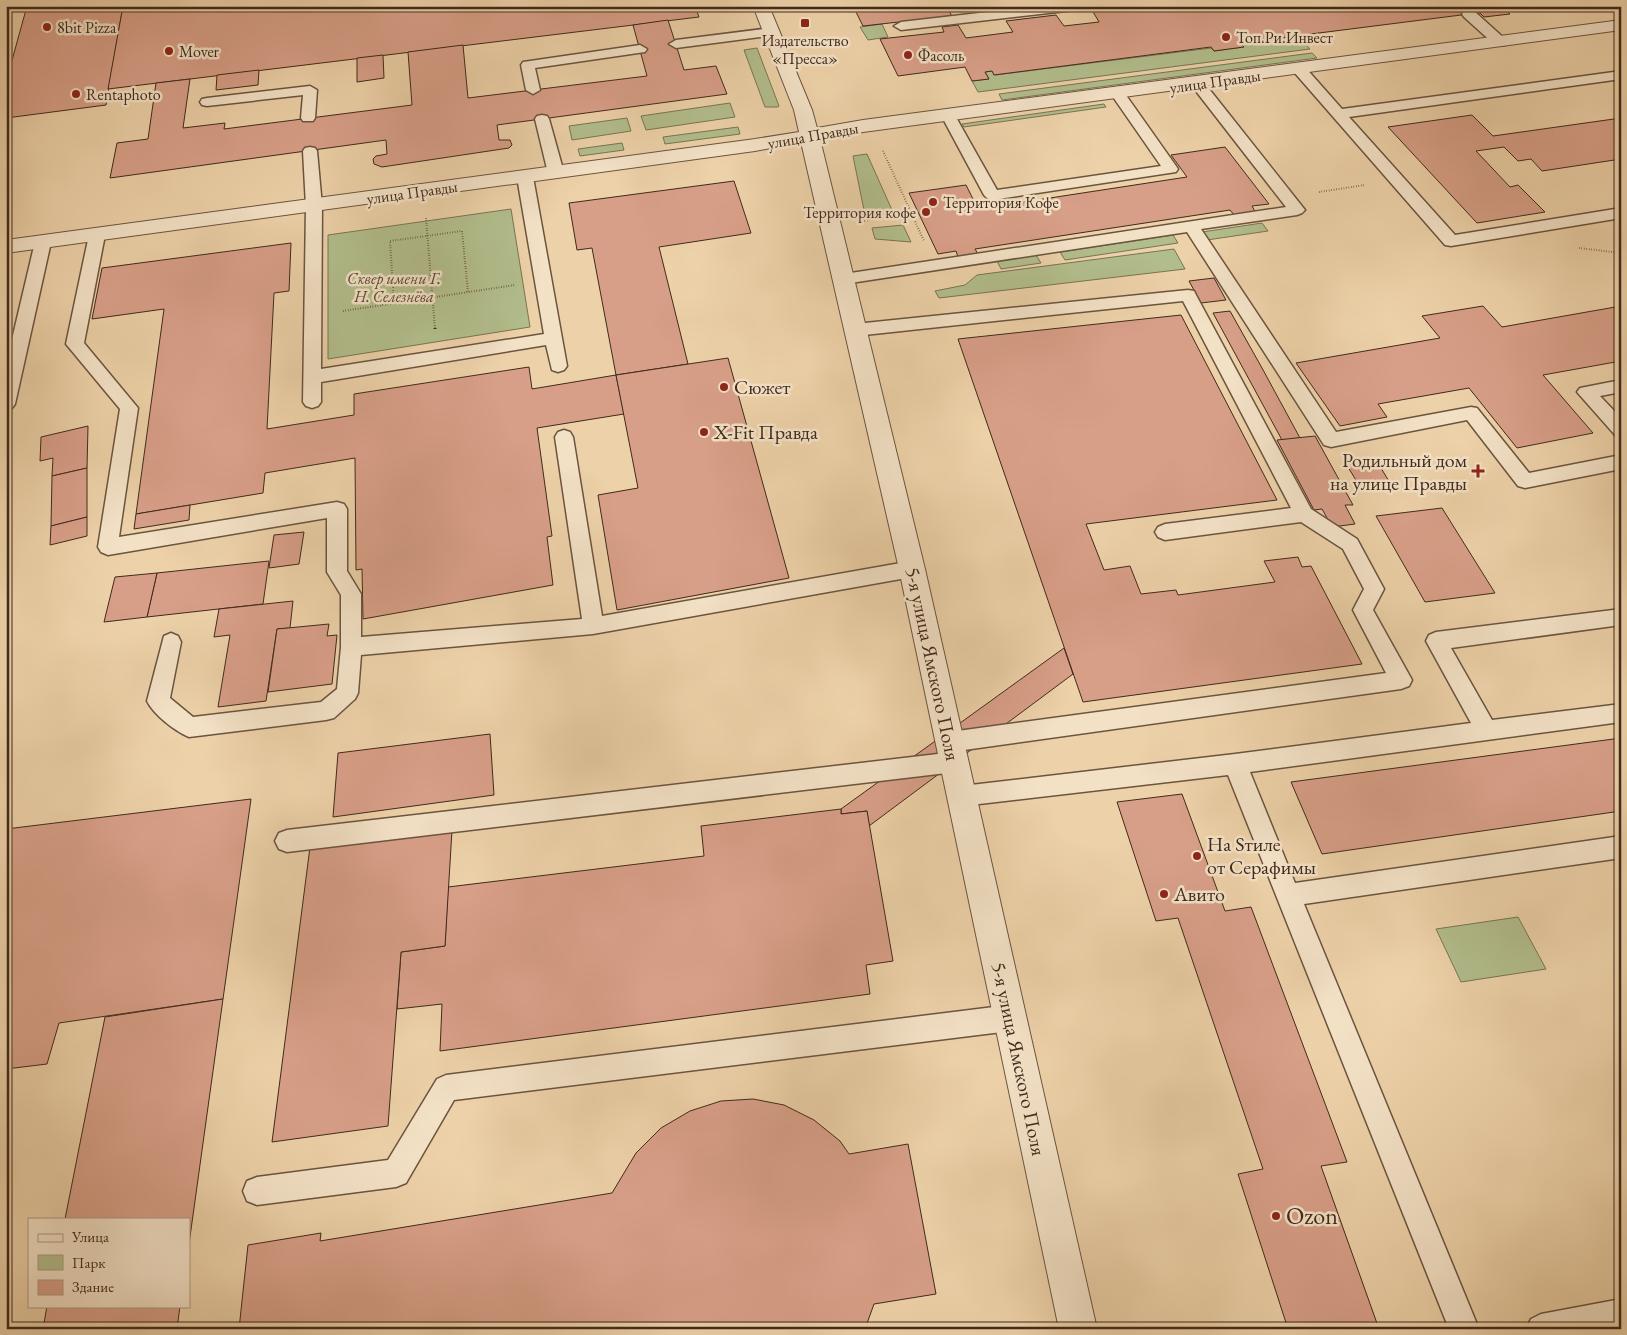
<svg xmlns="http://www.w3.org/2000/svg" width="1627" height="1335" font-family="'EB Garamond',serif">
<rect width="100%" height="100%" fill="#edd1a8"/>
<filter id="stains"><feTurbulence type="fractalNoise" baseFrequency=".004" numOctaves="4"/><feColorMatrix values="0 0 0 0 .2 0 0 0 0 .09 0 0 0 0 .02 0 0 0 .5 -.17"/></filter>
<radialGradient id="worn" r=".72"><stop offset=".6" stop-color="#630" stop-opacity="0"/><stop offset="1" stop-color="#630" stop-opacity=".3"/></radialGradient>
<!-- green -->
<g fill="#b2bd8c" stroke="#797454">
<polygon points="882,24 888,37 868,40 860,27"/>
<polygon points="1298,36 1310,49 978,92 972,81 989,79 985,72 992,71 995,75 1211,48 1214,51 1243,47 1240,43"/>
<polygon points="757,48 779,106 778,107 765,107 744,50"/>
<polygon points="1312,53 1317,58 1002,100 999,94"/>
<polygon points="730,103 735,117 646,130 641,116"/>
<polygon points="1104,104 1106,107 964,127 962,124"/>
<polygon points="627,118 631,131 572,140 569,126"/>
<polygon points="738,127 740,134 665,144 663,137"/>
<polygon points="622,143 624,150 580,156 578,149"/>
<polygon points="867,154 892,210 865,215 853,156"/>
<polygon points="511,209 530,327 328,359 328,235"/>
<polygon points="1262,223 1268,231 1207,240 1202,232"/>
<polygon points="903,225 911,242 875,239 872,228"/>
<polygon points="1173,235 1178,243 1065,260 1060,252"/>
<polygon points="1174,249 1185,269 939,298 935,291 965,285 977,275"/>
<polygon points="1036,255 1041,263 1001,269 997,261"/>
<polygon points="1518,917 1546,969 1461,982 1436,929"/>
</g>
<!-- building -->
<g fill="#d89f88" stroke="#402a1c">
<polygon points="27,6 123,6 106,105 6,118 6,82"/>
<polygon points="123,6 695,6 699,17 108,89"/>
<polygon points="853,6 946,6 952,16 863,26"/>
<polygon points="1126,6 1502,6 1510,14 1484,17 1480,13 1469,14 1240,43 1244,47 1214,51 1211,47 994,75 992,71 985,72 989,79 972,81 965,67 898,76 880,39 944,32 942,27 958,25 966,38 1013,32 1006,21 1056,15 1064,26 1099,22 1092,10"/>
<polygon points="668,20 684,70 716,66 727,94 497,125 499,140 510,140 512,145 509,148 382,167 374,164 373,159 376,156 387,154 386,140 110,178 117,143 148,139 156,83 190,79 183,128 225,123 224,129 412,105 408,52 463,45 468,98 647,76 633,25"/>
<polygon points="383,55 384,78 357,82 357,58"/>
<polygon points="259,70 258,85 216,90 217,75"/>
<polygon points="1472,115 1493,136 1621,118 1621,159 1542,171 1531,159 1518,161 1504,147 1476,151 1510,187 1518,185 1545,212 1477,223 1388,127"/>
<polygon points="1225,147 1269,204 1252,206 1256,213 1235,216 1230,210 975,249 978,254 958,257 956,251 938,254 909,193 966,185 978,209 1187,177 1171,155"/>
<polygon points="734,181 751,233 659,247 688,364 616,375 592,248 577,250 569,203"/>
<polygon points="291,243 289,291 274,293 267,429 354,415 354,394 529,367 532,389 616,375 624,414 537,428 552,536 547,537 553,585 363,619 362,569 356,570 355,458 265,473 263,493 136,514 164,309 92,319 102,268"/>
<polygon points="1214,278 1226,300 1201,303 1189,281"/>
<polygon points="1483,306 1502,327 1621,306 1621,361 1543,375 1593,433 1517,448 1469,388 1378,404 1387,417 1340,426 1296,363 1440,338 1422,316"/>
<polygon points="1230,311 1262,368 1300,438 1282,440 1213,313"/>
<polygon points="1181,315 1277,500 1086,524 1104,570 1130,566 1141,594 1176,590 1178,595 1275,582 1264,561 1298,557 1302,567 1311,566 1362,664 1083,702 958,339"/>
<polygon points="728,358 789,578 617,610 598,495 638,488 616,375"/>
<polygon points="88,426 87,468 52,476 53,458 40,461 41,437"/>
<polygon points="1315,436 1353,505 1345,505 1355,524 1332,527 1322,509 1314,510 1277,440"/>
<polygon points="1375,458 1390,483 1360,487 1345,462"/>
<polygon points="87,468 87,517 51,526 52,476"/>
<polygon points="190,505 189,520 134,529 136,514"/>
<polygon points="1442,508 1495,593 1425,602 1376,516"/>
<polygon points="87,517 87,536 50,545 51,526"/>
<polygon points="304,532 299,564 269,568 274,535"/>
<polygon points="269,561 263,604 147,617 157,573"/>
<polygon points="157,573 147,617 104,622 115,577"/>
<polygon points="293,601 290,628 277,629 266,701 218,707 230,635 214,637 219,609"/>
<polygon points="329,624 327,636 337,635 332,684 268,692 277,629"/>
<polygon points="1064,648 1073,674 869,826 867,811 841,814 841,809"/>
<polygon points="490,734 494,795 333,817 338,753"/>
<polygon points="1621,738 1621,811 1322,854 1291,782"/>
<polygon points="1182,794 1225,911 1251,907 1347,1162 1321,1166 1379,1329 1288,1329 1238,1174 1263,1169 1178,918 1156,921 1117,802"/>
<polygon points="251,799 223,999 59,1023 47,1064 6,1069 6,829"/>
<polygon points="841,809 841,814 867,811 893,961 866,965 870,994 440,1051 442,1004 397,1009 401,952 445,946 448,887 704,856 701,826"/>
<polygon points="452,830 445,946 401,952 388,1126 272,1142 310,847"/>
<polygon points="223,999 189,1244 189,1219 65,1219 105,1017"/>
<polygon points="753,1099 784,1105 814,1120 840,1141 849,1154 908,1144 936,1294 874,1304 865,1329 239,1329 248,1245 321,1233 320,1241 612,1193 636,1153 661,1128 690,1111 721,1101"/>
<polygon points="47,1306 180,1306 177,1329 43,1329"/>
</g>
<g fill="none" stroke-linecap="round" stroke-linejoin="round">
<defs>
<g id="service">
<polygon points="1039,6 1081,6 1075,10 901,30 894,26 901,22"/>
<polygon points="1469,10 1474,11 1505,39 1507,42 1505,45 1495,45 1464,17 1462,14 1464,11"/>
<polygon points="771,28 778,32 776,35 676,48 669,44 676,40"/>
<polygon points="640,45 647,49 645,52 535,68 540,90 533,94 526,90 521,65 523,62"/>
<polygon points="1299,65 1304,66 1342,109 1621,71 1621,79 1349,117 1455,235 1621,208 1621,218 1451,246 1445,245 1294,72 1292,69 1294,66"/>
<polygon points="1197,79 1202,80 1305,210 1302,213 1297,215 1201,229 1336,432 1471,407 1477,408 1529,473 1621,455 1621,469 1525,488 1518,486 1467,420 1331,447 1324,445 1187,232 844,284 838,283 836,279 838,275 844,274 1286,207 1192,86 1190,83"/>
<polygon points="310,86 317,90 315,118 313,121 303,121 301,118 303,95 207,106 202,105 200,102 202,99 207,98"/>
<polygon points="1118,90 1123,91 1176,166 1178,169 1176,172 992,200 987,198 984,195 941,115 943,112 953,112 997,190 1161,166 1111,94"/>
<polygon points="542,115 547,116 549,119 564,173 561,176 551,176 548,173 535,119 537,116"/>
<polygon points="310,147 315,148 317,151 322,206 321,369 544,334 517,177 520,174 530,174 533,177 567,366 564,370 558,372 552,370 546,345 321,382 321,402 318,406 312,408 306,406 303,402 306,206 303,151 305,148"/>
<path d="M 97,230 L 103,232 L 105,235 L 84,343 L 138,408 L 119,537 L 337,502 L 344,504 L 347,509 L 347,571 L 361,594 L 361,637 L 582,619 L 555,437 L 558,432 L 564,430 L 570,432 L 573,437 L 602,616 L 912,561 L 919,563 L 922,569 L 919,575 L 912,577 L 593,634 L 361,655 L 358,693 L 355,699 L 334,718 L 326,720 L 189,737 C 175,731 154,715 147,701 L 164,636 L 171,633 L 178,636 L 181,642 L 170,698 L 193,717 L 321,702 L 337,689 L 341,647 L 341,595 L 327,572 L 327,518 L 108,555 L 101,552 L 98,547 L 120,409 L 66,344 L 89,235 L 91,232 Z"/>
<polygon points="43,237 49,238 51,242 15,404 12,408 6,410 6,365 35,242 37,238"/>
<polygon points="1188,290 1194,291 1196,295 1311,509 1357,539 1384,589 1373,610 1412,680 1409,686 1401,689 950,752 942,749 939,742 942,735 950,732 1386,673 1353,610 1364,589 1343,549 1301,522 1165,540 1158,537 1155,532 1158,527 1165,524 1291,508 1183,301 855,336 849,334 846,330 849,326 855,324"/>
<polygon points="1621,380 1621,392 1600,396 1621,418 1621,437 1615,435 1577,392 1580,388"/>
<polygon points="1621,609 1621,625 1451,648 1492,720 1621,704 1621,722 1250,772 1295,883 1621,836 1621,858 1304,904 1479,1329 1449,1329 1228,775 962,806 954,803 951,796 954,789 962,786 1235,754 1471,723 1426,641 1429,635 1436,632"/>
<polygon points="955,752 963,755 966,762 963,769 955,772 287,852 279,849 275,841 279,833 287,830"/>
<polygon points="1010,1005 1019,1009 1023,1018 1019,1027 1010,1031 454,1100 406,1183 396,1187 257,1205 247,1201 243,1191 247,1181 257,1177 388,1160 437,1079 446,1075"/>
<polygon points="1621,1299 1621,1329 1526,1329 1531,1319 1541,1314"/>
</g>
<polygon id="minor" points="753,6 769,6 812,110 817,128 863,120 1621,20 1621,30 863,132 820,139 925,569 1097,1329 1059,1329 899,569 801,142 755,151 6,253 6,240 755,139 799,132 794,110"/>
</defs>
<!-- service casing -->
<use href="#service" stroke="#6b543f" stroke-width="3"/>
<!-- minor casing -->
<use href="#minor" stroke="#6b543f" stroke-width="2"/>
<!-- path-far1 -->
<g stroke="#402a1c" stroke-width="2" stroke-dasharray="0.5 2" stroke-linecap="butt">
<polyline points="1101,8 1113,6"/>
<polyline points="883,151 924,241"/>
<polyline points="1319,192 1365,185"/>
<polyline points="426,218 435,329"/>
<polyline points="862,221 911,214"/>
<polyline points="1579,248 1621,253"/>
<polyline points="394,303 390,241 462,231 468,292"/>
<polyline points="343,311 515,285"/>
</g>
<!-- path -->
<polyline stroke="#402a1c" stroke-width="3" stroke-dasharray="1 2.5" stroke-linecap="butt" points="435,328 435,331"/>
<!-- service -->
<use href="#service" fill="#f3e1c6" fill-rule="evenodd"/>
<!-- minor -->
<use href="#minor" fill="#f3e1c6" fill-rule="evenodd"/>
</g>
<!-- markers -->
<g fill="#8f2418" stroke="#f3e1c6" stroke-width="2">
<rect x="800" y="18" width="10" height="10" rx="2.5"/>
<circle cx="47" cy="27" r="5"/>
<circle cx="1226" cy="37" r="5"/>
<circle cx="169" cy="51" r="5"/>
<circle cx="908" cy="55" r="5"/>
<circle cx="76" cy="94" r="5"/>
<circle cx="933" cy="202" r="5"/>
<circle cx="926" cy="212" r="5"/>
<circle cx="724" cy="387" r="5"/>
<circle cx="704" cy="432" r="5"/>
<path d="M1475.5 463.5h5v5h5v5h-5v5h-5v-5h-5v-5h5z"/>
<circle cx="1197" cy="856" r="5"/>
<circle cx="1164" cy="894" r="5"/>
<circle cx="1276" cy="1216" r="5"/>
</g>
<g text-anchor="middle" stroke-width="5" stroke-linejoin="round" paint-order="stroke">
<!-- far-poi labels -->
<g font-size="16" fill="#402a1c" stroke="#f3e1c6" text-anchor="start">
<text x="57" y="33">8bit Pizza</text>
<text x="1236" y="43">Топ.Ри.Инвест</text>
<text x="805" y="46" text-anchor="middle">Издательство<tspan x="805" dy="18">«Пресса»</tspan></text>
<text x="179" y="57">Mover</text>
<text x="918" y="61">Фасоль</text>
<text x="86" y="100">Rentaphoto</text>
<text x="943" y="208">Территория Кофе</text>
<text x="916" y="218" text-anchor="end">Территория кофе</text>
</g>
<!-- far-street labels -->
<g font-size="16" fill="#402a1c" stroke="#f3e1c6">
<text transform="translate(1215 81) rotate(-8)" y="6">улица Правды</text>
<text transform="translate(813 135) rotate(-10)" y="6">улица Правды</text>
<text transform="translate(412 192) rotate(-8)" y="6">улица Правды</text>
</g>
<!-- far-park labels -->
<g font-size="16" font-style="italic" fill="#574732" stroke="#f3e1c6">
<text x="394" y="284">Сквер имени Г.<tspan x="394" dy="18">Н. Селезнёва</tspan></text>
</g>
<!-- poi labels -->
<g font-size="20" fill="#402a1c" stroke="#f3e1c6" text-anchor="start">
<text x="734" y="394">Сюжет</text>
<text x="714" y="439">X-Fit Правда</text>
<text x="1467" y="467" text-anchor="end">Родильный дом<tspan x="1467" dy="23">на улице Правды</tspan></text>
<text x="1207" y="851">На Sтиле<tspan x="1207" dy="23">от Серафимы</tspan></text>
<text x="1174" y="901">Авито</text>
</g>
<!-- street labels -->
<g font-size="20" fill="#402a1c" stroke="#f3e1c6">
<text transform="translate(933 664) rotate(78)" y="7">5-я улица Ямского Поля</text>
<text transform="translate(1019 1059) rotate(78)" y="7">5-я улица Ямского Поля</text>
</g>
<!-- near-poi labels -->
<g font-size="24" fill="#402a1c" stroke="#f3e1c6" text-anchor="start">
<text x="1286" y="1224">Ozon</text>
</g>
</g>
<!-- margin -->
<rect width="1627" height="1335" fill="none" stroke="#edd1a8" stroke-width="25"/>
<rect x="8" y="8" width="1612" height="1320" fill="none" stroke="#402a1c" stroke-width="2.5"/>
<rect x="12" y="12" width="1602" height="1310" fill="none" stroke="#402a1c"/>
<!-- legend -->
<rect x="28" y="1218" width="162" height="90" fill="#f3e1c6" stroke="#ab9882"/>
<rect x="38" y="1234" width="25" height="8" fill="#f3e1c6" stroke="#ab9882"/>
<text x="72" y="1242" font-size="15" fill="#402a1c">Улица</text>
<rect x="38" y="1255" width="25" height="15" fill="#b2bd8c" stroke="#ab9882"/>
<text x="72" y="1268" font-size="15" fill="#402a1c">Парк</text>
<rect x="38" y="1280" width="25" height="15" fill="#d89f88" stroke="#ab9882"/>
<text x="72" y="1292" font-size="15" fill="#402a1c">Здание</text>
<rect width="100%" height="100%" filter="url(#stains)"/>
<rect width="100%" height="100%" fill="url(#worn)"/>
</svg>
